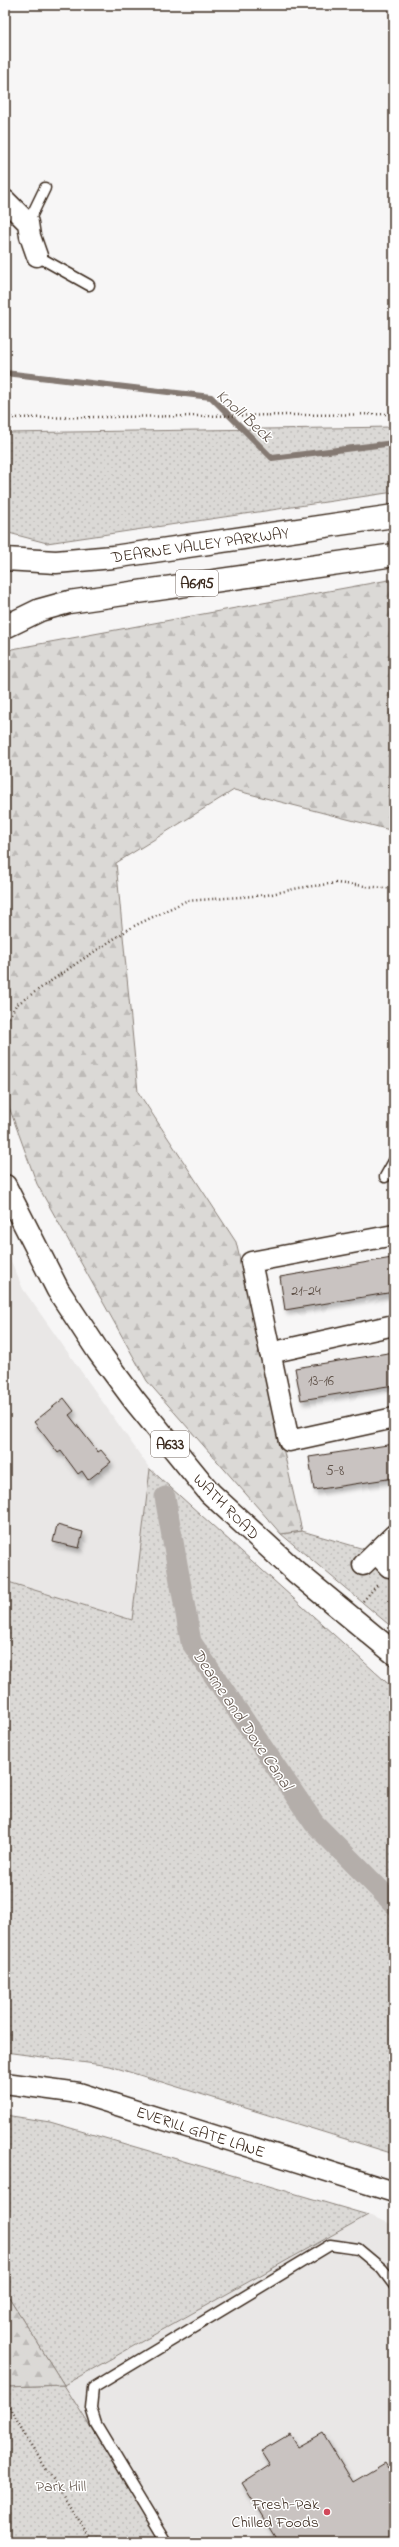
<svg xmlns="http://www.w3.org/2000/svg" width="399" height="2547" font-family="'Indie Flower',sans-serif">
<defs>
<pattern id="green-dots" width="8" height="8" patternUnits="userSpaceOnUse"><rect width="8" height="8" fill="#dbd9d6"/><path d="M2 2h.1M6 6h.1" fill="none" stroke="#bdbab7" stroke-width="1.8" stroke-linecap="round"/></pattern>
<pattern id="forest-firs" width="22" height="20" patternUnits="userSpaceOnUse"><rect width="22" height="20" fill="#dbd9d6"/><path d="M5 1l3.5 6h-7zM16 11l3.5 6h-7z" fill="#bdbab7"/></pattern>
<filter id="shadow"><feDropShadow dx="2.5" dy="4.5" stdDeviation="2" flood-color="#0004"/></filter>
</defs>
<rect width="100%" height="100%" fill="#f7f6f6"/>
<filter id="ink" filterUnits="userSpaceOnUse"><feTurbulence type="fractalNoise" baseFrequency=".025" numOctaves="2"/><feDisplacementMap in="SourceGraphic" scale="8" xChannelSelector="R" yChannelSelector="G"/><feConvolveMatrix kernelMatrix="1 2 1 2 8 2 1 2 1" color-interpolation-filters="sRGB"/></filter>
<g filter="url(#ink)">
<!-- built -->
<g fill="#e9e7e6">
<polygon points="5,1247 23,1289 150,1469 132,1620 5,1581"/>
<polygon points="368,2215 394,2225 394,2542 163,2542 64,2385"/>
</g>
<!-- green -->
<g fill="url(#green-dots)" stroke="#8b827a">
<polygon points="394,427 394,492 47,543 5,532 5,433"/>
<polygon points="150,1469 394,1689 394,2154 110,2066 5,2052 5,1581 132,1620"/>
<polygon points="394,1520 394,1629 281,1534 302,1531 364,1549"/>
<polygon points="5,2115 50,2122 368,2215 64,2385 163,2542 5,2542 5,2387 64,2385 5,2291"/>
</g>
<!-- forest -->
<g fill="url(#forest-firs)" stroke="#8b827a">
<polygon points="394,579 394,831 234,790 116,863 138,1092 236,1242 302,1531 281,1534 147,1381 37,1184 5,1096 5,656 12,649"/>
<polygon points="5,2291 64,2385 5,2387"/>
</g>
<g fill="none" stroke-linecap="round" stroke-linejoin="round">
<!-- stream -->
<polyline stroke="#847972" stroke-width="6" points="5,373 211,397 272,458 394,443"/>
<!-- canal -->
<polyline stroke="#b4aeaa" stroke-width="21" points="165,1497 191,1642 314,1823 394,1904"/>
</g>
<!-- building -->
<g fill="#c9c3c1" stroke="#3b2a1e" filter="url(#shadow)">
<polygon points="392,1258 394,1292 285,1310 280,1277"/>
<polygon points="394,1352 394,1385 301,1400 295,1368"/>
<polygon points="64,1398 74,1411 69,1415 98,1452 101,1450 111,1462 88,1480 82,1471 78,1474 61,1451 58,1453 34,1422"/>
<polygon points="394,1444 394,1478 314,1490 309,1457"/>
<polygon points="57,1525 83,1532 79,1548 53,1542"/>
<polygon points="323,2433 353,2482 385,2463 394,2478 394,2542 278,2542 242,2483 270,2465 261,2451 290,2434 298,2447"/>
</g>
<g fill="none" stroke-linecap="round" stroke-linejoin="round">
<defs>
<g id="lane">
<polyline points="28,223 45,188"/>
<polyline points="37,256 89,285"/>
<polyline points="385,1177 394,1161"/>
<polyline points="167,2542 96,2424 91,2408 93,2388 330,2245 358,2249 382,2269 394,2285"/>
</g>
<g id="street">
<polyline points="5,200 28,223 30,236 37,256"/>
<polyline points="394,1235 251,1262 289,1441 394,1418"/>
<polyline points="270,1353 394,1325"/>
<polyline points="376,1553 389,1567"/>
<polyline points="363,1565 394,1535"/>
<polyline points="5,2083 79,2093 394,2192"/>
</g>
<polyline id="primary" points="5,1186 58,1290 98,1351 135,1401 210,1493 296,1572 394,1653"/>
<g id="highway">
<polyline points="5,559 56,562 113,557 394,516"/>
<polyline points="5,627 40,610 69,602 394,555"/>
</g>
</defs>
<!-- lane casing -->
<use href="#lane" stroke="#3b2a1e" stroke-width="13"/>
<!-- street casing -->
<use href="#street" stroke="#3b2a1e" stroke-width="23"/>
<!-- primary casing -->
<use href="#primary" stroke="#3b2a1e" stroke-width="25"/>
<!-- highway casing -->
<use href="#highway" stroke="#3b2a1e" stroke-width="25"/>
<!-- path -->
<g stroke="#3b2a1e" stroke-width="2.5" stroke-dasharray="1 3" stroke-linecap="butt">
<polyline points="5,418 394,414"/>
<polyline points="5,1024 16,1005 80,961 132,927 186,901 267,895 299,888 336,883 394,889"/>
<polyline points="363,1601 378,1584"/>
<polyline points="5,2400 31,2445 93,2542"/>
</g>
<!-- lane -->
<use href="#lane" stroke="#fff" stroke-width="10"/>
<!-- street -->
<use href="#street" stroke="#fff" stroke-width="20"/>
<!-- primary -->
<use href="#primary" stroke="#fff" stroke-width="22"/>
<!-- highway -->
<use href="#highway" stroke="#fff" stroke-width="22"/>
</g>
</g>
<!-- markers -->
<circle fill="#d1495b" stroke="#fff" stroke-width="1.5" cx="327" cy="2512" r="4"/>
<g text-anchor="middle" stroke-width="3" stroke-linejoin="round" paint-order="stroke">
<!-- number labels -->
<g font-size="14" fill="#5e5047">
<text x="306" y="1295">21-24</text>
<text x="321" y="1385">13-16</text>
<text x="335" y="1475">5-8</text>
</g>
<!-- shield labels -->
<g fill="#fff" stroke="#766a62" stroke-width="1">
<rect x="176" y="570" width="42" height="26" rx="3"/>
<rect x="151" y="1431" width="38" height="26" rx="3"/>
</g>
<g font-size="15" font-weight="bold" fill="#3b2a1e">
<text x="197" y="588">A6195</text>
<text x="170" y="1449">A633</text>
</g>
<!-- street labels -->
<g font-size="16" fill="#3b2a1e" stroke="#fff">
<text transform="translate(200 544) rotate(-8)" y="6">DEARNE VALLEY PARKWAY</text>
<text transform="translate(227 1506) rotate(45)" y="6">WATH ROAD</text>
<text transform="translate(201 2131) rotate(18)" y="6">EVERILL GATE LANE</text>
</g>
<!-- park labels -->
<g font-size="16" fill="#63564c" stroke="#fff">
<text x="61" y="2491">Park Hill</text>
</g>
<!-- poi labels -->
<g font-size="16" fill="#3b2a1e" stroke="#fff" text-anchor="end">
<text x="319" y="2509">Fresh-Pak<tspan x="319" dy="18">Chilled Foods</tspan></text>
</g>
<!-- water labels -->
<g font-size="17" font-style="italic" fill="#65584f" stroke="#fff">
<text transform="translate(245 415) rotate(42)" y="6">Knoll Beck</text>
<text transform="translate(243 1719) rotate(56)" y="6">Dearne and Dove Canal</text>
</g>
</g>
<!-- margin -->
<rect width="399" height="2547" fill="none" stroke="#fff" stroke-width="20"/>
<rect x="10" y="10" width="379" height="2527" fill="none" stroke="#3b2a1e" stroke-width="1.5" filter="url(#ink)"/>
</svg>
